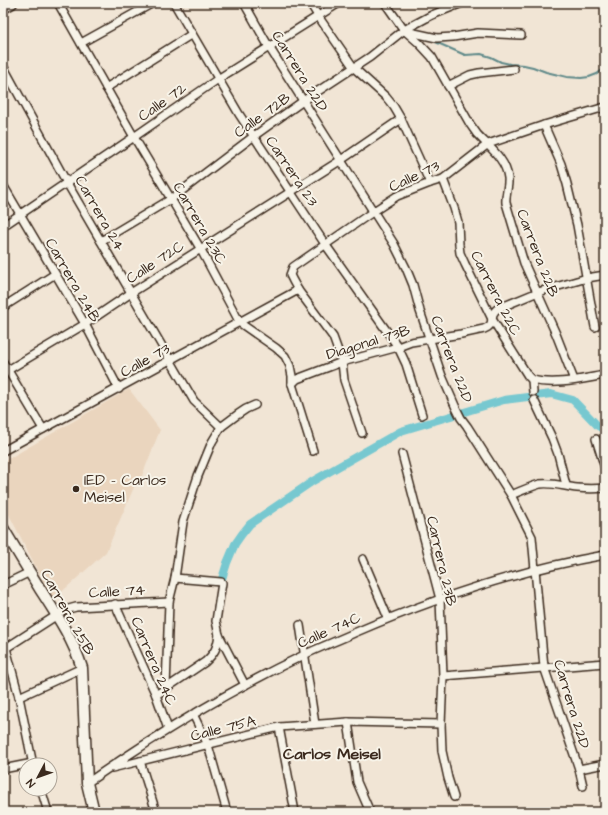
<svg xmlns="http://www.w3.org/2000/svg" width="608" height="815" font-family="'Architects Daughter',sans-serif">
<rect width="100%" height="100%" fill="#f1e5d5"/>
<filter id="ink" filterUnits="userSpaceOnUse"><feTurbulence type="fractalNoise" baseFrequency=".025" numOctaves="2"/><feDisplacementMap in="SourceGraphic" scale="8" xChannelSelector="R" yChannelSelector="G"/><feConvolveMatrix kernelMatrix="1 2 1 2 8 2 1 2 1" color-interpolation-filters="sRGB"/></filter>
<g filter="url(#ink)">
<!-- built -->
<polygon fill="#ead5be" points="129,389 160,430 140,481 135,485 106,552 56,597 51,596 3,503 3,462"/>
<g fill="none" stroke-linecap="round" stroke-linejoin="round">
<!-- stream -->
<polyline stroke="#5f8989" stroke-width="2" points="431,40 465,55 481,54 491,57 501,62 510,64 524,65 533,67 546,72 567,77 581,78 589,77 597,74 605,68"/>
<!-- canal -->
<polyline stroke="#77c8d0" stroke-width="8" points="221,582 227,563 235,544 242,534 250,524 313,481 401,431 504,400 551,394 573,400 598,426 605,430"/>
<defs>
<g id="street">
<polyline points="58,3 134,137 171,199 200,248 240,323 276,348 285,356 290,366 292,376 292,384 313,451"/>
<polyline points="174,3 239,114 325,244 398,347 406,364 422,415"/>
<polyline points="244,3 269,47 394,244 406,268 413,285 420,311 442,376 456,408 461,418 467,426 511,495 532,537 544,667 579,769 583,786"/>
<polyline points="310,3 318,16 354,68 386,97 394,107 401,119 430,183"/>
<path d="M 385,3 L 404,30 L 419,43 L 432,57 L 470,124 C 472,127 475,131 477,134 C 489,147 506,159 508,178 C 509,186 505,195 506,203 L 524,263 L 556,334 L 574,380"/>
<polyline points="405,31 437,38 453,37 478,33 521,35"/>
<polyline points="81,43 153,3"/>
<polyline points="3,66 67,183 194,401 221,427"/>
<polyline points="448,86 470,75 479,73 514,69"/>
<polyline points="106,88 192,34"/>
<polyline points="544,125 561,164 567,184 577,225 595,327"/>
<polyline points="443,179 454,208 458,222 459,245 460,253 465,264 492,319 528,376 532,380 533,392"/>
<polyline points="3,185 85,324 119,389"/>
<polyline points="3,226 134,137 218,79 339,3"/>
<polyline points="101,241 171,199 254,136 303,101 370,57 404,30 432,15 462,3"/>
<polyline points="3,307 55,274"/>
<polyline points="3,362 43,429"/>
<polyline points="3,373 85,324 131,293 341,160 401,119"/>
<path d="M 532,380 C 555,386 582,379 605,375"/>
<polyline points="292,384 297,379 342,362 398,347 411,342 461,334 484,329 488,327 491,324 493,314 495,311 497,309 538,292 587,278 605,275"/>
<polyline points="534,400 552,438 558,454 566,485"/>
<polyline points="362,433 344,380 342,362 333,337 298,290 293,281 290,275 293,267 374,211 397,196 430,183 443,179 488,144 544,125 605,107"/>
<polyline points="596,439 605,468"/>
<polyline points="3,451 298,290"/>
<polyline points="402,454 440,599 443,676 441,724 442,751 448,778 454,797"/>
<path d="M 511,495 C 519,492 532,486 540,484 C 553,482 565,487 577,488 C 586,489 596,489 605,488"/>
<polyline points="363,559 388,618"/>
<polyline points="175,578 221,582"/>
<polyline points="222,583 216,621 219,635 245,685"/>
<polyline points="3,585 30,572"/>
<polyline points="115,604 156,695 168,729"/>
<polyline points="300,625 315,724"/>
<polyline points="3,642 6,648 19,697 33,765"/>
<polyline points="6,648 65,610 76,607 169,602"/>
<polyline points="443,676 605,663"/>
<polyline points="166,688 169,602 175,578 183,522 198,476 212,442 221,427 237,415 246,409 255,405"/>
<path d="M 156,695 L 205,662 C 215,653 217,648 219,635"/>
<polyline points="19,697 82,668"/>
<polyline points="193,714 208,745 227,812"/>
<polyline points="348,722 357,782 370,812"/>
<polyline points="279,727 295,812"/>
<polyline points="140,761 156,812"/>
<polyline points="112,768 279,727 348,722 441,724"/>
<polyline points="3,769 33,763"/>
<polyline points="579,769 605,764"/>
<path d="M 87,783 C 156,735 228,691 304,655 C 320,647 337,641 354,633 C 435,598 518,570 605,555"/>
<polyline points="41,789 48,812"/>
</g>
<g id="secondary">
<polyline points="3,8 12,3"/>
<path d="M 3,528 C 15,548 27,568 40,589 C 56,614 73,639 82,668 L 87,783 L 94,812"/>
</g>
</defs>
<!-- street casing -->
<use href="#street" stroke="#3b2a1e" stroke-width="10"/>
<!-- secondary casing -->
<use href="#secondary" stroke="#3b2a1e" stroke-width="13"/>
<!-- street -->
<use href="#street" stroke="#f7f3e8" stroke-width="7"/>
<!-- secondary -->
<use href="#secondary" stroke="#f7f3e8" stroke-width="10"/>
</g>
</g>
<!-- markers -->
<circle fill="#3b2a1e" stroke="#f7f3e8" stroke-width="1.5" cx="76" cy="489" r="4"/>
<g text-anchor="middle" stroke-width="4" stroke-linejoin="round" paint-order="stroke">
<!-- street labels -->
<g font-size="15" fill="#3b2a1e" stroke="#f7f3e8">
<text transform="translate(300 71) rotate(58)" y="5">Carrera 22D</text>
<text transform="translate(162 102) rotate(-35)" y="5">Calle 72</text>
<text transform="translate(262 115) rotate(-36)" y="5">Calle 72B</text>
<text transform="translate(292 171) rotate(56)" y="5">Carrera 23</text>
<text transform="translate(414 176) rotate(-25)" y="5">Calle 73</text>
<text transform="translate(100 213) rotate(60)" y="5">Carrera 24</text>
<text transform="translate(200 223) rotate(60)" y="5">Carrera 23C</text>
<text transform="translate(538 253) rotate(69)" y="5">Carrera 22B</text>
<text transform="translate(155 262) rotate(-33)" y="5">Calle 72C</text>
<text transform="translate(73 280) rotate(60)" y="5">Carrera 24B</text>
<text transform="translate(496 293) rotate(63)" y="5">Carrera 22C</text>
<text transform="translate(368 342) rotate(-17)" y="5">Diagonal 73B</text>
<text transform="translate(452 359) rotate(69)" y="5">Carrera 22D</text>
<text transform="translate(145 360) rotate(-29)" y="5">Calle 73</text>
<text transform="translate(442 561) rotate(77)" y="5">Carrera 23B</text>
<text transform="translate(117 591) rotate(-3)" y="5">Calle 74</text>
<text transform="translate(68 612) rotate(61)" y="5">Carrera 25B</text>
<text transform="translate(329 630) rotate(-24)" y="5">Calle 74C</text>
<text transform="translate(154 661) rotate(67)" y="5">Carrera 24C</text>
<text transform="translate(572 704) rotate(73)" y="5">Carrera 22D</text>
<text transform="translate(223 728) rotate(-14)" y="5">Calle 75A</text>
</g>
<!-- poi labels -->
<g font-size="15" fill="#3b2a1e" stroke="#f7f3e8" text-anchor="start">
<text x="84" y="485">IED - Carlos<tspan x="84" dy="17">Meisel</tspan></text>
</g>
<!-- neighbourhood labels -->
<g font-size="16" font-weight="bold" fill="#3b2a1e" stroke="#f7f3e8">
<text x="332" y="759">Carlos Meisel</text>
</g>
</g>
<!-- margin -->
<rect width="608" height="815" fill="none" stroke="#f7f3e8" stroke-width="16"/>
<rect x="8" y="8" width="592" height="799" fill="none" stroke="#3b2a1e" stroke-width="1.5" filter="url(#ink)"/>
<!-- north arrow -->
<g transform="translate(38 777) rotate(229)"><circle r="19" fill="#f7f3e8" stroke="#aca397"/>
<path d="M0-3L7 15L0 10L-7 15Z" fill="#3b2a1e"/>
<text y="-6" font-size="11" font-weight="bold" text-anchor="middle" fill="#3b2a1e">N</text>
</g>
</svg>
